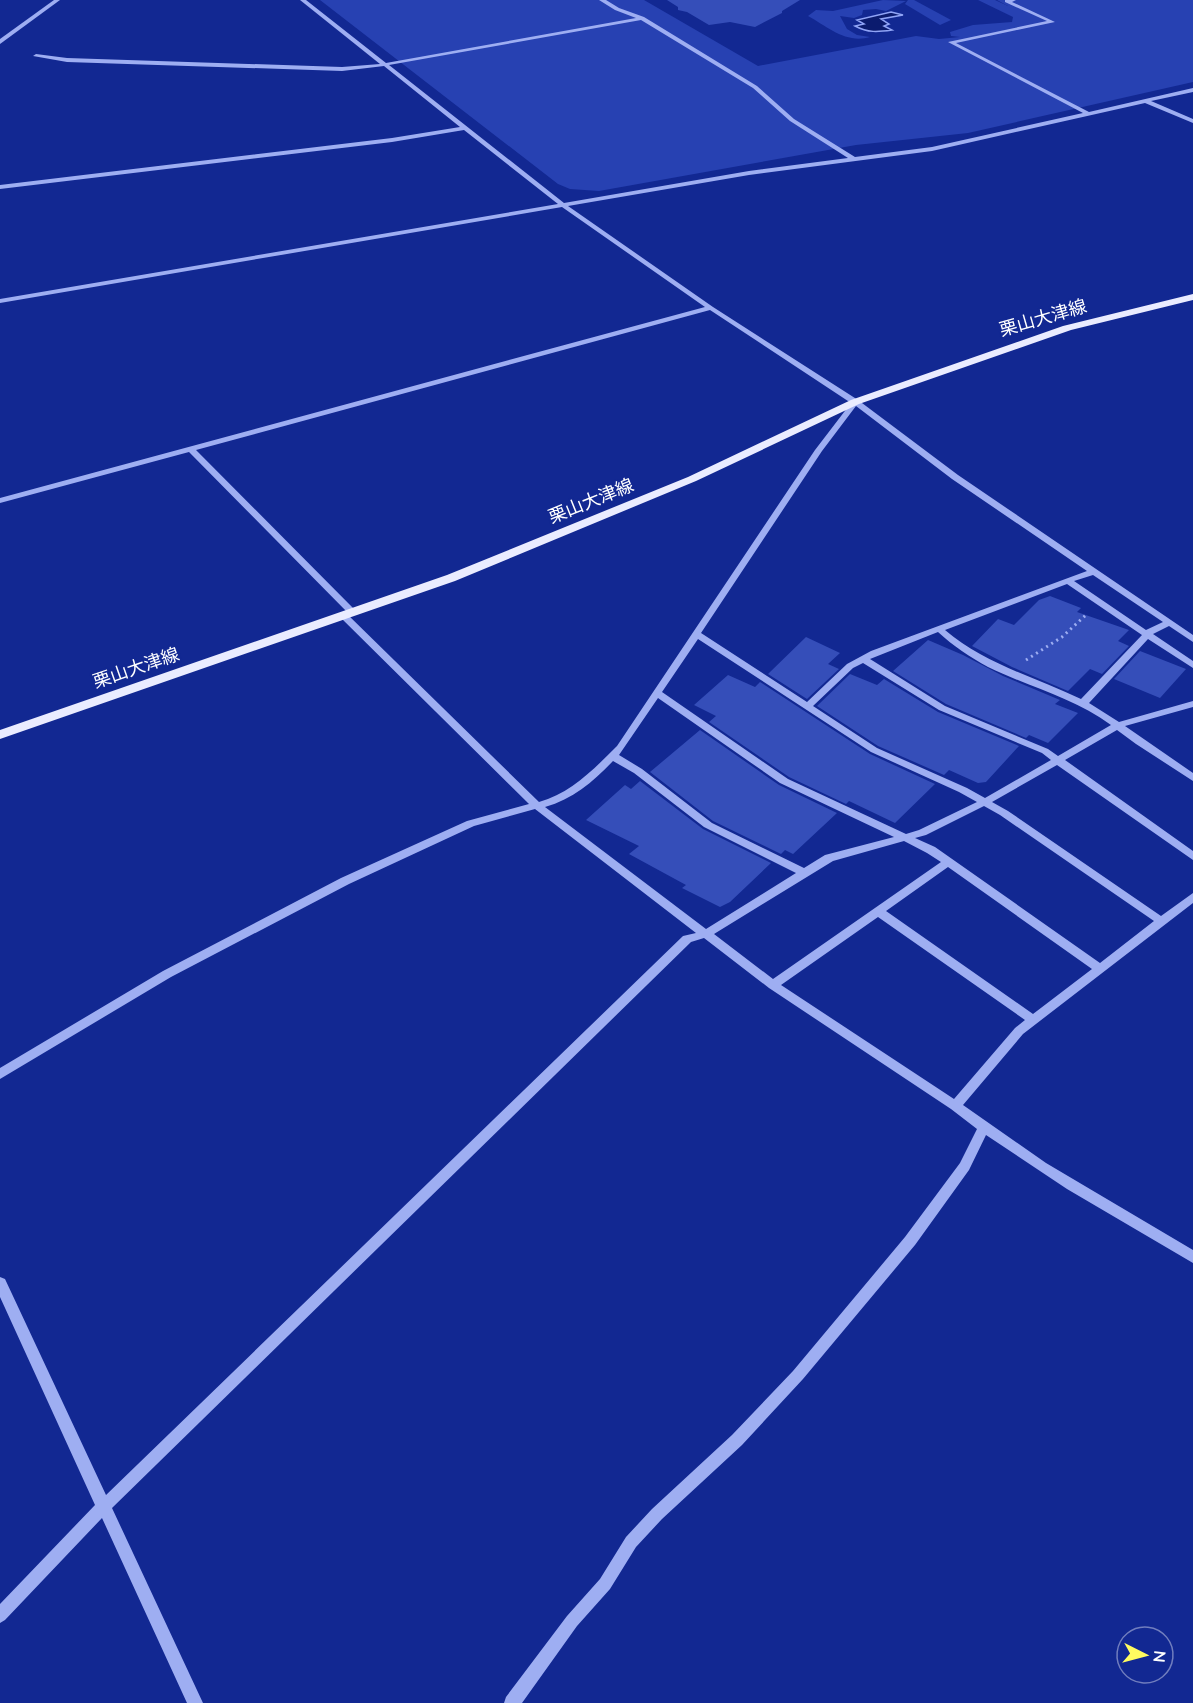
<svg xmlns="http://www.w3.org/2000/svg" width="1193" height="1703" font-family="'Nunito Sans','Noto Sans JP',sans-serif">
<rect width="100%" height="100%" fill="#122892"/>
<!-- green -->
<g fill="#2741b2">
<polygon points="320,0 644,0 758,66 916,36 939,39 960,37 951,36 950,32 973,25 1012,22 1013,17 978,0 995,0 1008,6 997,0 1193,0 1193,82 968,133 856,145 599,191 570,189 558,184"/>
<path d="M 883,0 L 906,1 L 886,11 L 876,9 L 863,10 L 862,15 L 854,18 L 840,16 L 847,29 L 857,35 L 870,37 C 846,44 828,27 808,16 L 816,10 L 833,11 Z"/>
<polygon points="908,0 914,0 951,20 940,25 905,4"/>
</g>
<!-- water -->
<path fill="#0b1b6e" stroke="#90a4f6" stroke-width="1.5" d="M 891,12 L 903,15 L 881,19 L 889,24 L 884,26 L 892,30 C 878,32 868,33 855,26 L 864,24 L 857,20 Z"/>
<!-- building -->
<g fill="#354eb9">
<polygon points="667,0 800,0 782,11 782,13 755,27 730,22 709,25 687,12 678,10 678,7"/>
<polygon points="1050,596 1081,608 1077,612 1129,630 1118,641 1129,646 1102,674 1090,669 1068,691 1012,667 972,646 998,619 1014,625 1039,600"/>
<polygon points="806,637 840,653 828,664 839,669 807,699 768,674"/>
<polygon points="928,640 963,655 1003,676 1060,700 1055,704 1078,713 1048,743 1029,735 1026,738 946,704 893,671"/>
<polygon points="1140,651 1186,669 1160,698 1114,679"/>
<polygon points="850,674 877,685 884,679 938,712 1019,746 986,782 978,783 949,770 944,775 878,746 817,706"/>
<polygon points="728,675 755,687 760,682 870,754 935,784 895,823 849,801 846,804 789,777 709,722 716,716 694,705"/>
<polygon points="700,730 779,785 837,813 793,854 785,850 781,854 713,821 650,772"/>
<polygon points="640,781 703,829 771,863 730,902 720,907 682,888 686,885 629,854 639,846 586,820 625,785 631,789"/>
</g>
<g fill="none" stroke-linecap="round" stroke-linejoin="round">
<!-- path -->
<polyline stroke="#9eaef2" stroke-width="3" stroke-dasharray="2 4" stroke-linecap="butt" points="1026,660 1062,637 1087,614"/>
<!-- minor -->
<g fill="#9eaef2" fill-rule="evenodd">
<polygon points="54,0 60,0 0,44 0,39"/>
<path d="M 300,0 L 306,0 L 386,63 L 636,18 L 615,10 L 599,0 L 606,0 L 619,8 L 644,17 L 757,86 L 794,119 L 855,157 L 932,147 L 1083,113 L 948,42 L 1047,21 L 1005,2 L 1005,0 L 1016,0 L 1012,2 L 1055,22 L 956,43 L 1089,112 L 1193,88 L 1193,92 L 1151,101 L 1193,119 L 1193,123 L 1145,103 L 932,151 L 749,175 L 568,206 L 713,307 L 858,400 L 958,475 L 1193,635 L 1193,642 L 1169,626 L 1153,634 L 1193,661 L 1193,668 L 1148,639 L 1089,703 L 1119,722 L 1193,701 L 1193,707 L 1125,726 L 1193,773 L 1193,781 L 1136,744 L 1117,730 L 1065,760 L 1193,851 L 1193,860 L 1057,765 L 992,802 L 1008,811 L 1161,916 L 1193,893 L 1193,903 L 1023,1034 L 963,1105 L 1046,1163 L 1193,1250 L 1193,1263 L 1067,1189 L 986,1135 L 969,1170 L 915,1245 L 803,1379 L 742,1445 L 662,1519 L 636,1547 L 610,1589 L 577,1626 L 522,1703 L 504,1703 L 506,1697 L 567,1616 L 600,1579 L 626,1537 L 652,1509 L 732,1435 L 793,1371 L 905,1237 L 960,1163 L 977,1129 L 951,1109 L 769,988 L 704,938 L 691,942 L 112,1508 L 203,1703 L 187,1703 L 102,1518 L 5,1620 L 0,1623 L 0,1604 L 95,1505 L 0,1297 L 0,1277 L 5,1279 L 106,1495 L 683,936 L 696,933 L 535,809 L 474,826 L 349,884 L 171,977 L 0,1079 L 0,1068 L 163,971 L 341,878 L 467,821 L 529,804 L 340,617 L 339,615 L 340,613 L 346,613 L 539,802 C 571,793 594,769 617,746 L 815,450 L 851,403 L 710,310 L 196,450 L 355,610 L 356,612 L 352,615 L 349,614 L 189,452 L 0,503 L 0,498 L 705,307 L 562,207 L 0,303 L 0,299 L 558,204 L 464,130 L 392,142 L 0,189 L 0,185 L 392,138 L 460,127 L 384,66 L 342,71 L 67,62 L 33,56 L 36,54 L 67,58 L 342,67 L 380,64 ZM 641,20 L 753,88 L 790,121 L 848,158 L 749,171 L 564,203 L 389,65 ZM 856,406 L 952,479 L 1087,571 L 871,651 L 847,664 L 807,702 L 701,633 L 822,451 ZM 1093,575 L 1163,622 L 1146,630 L 1074,581 ZM 1067,584 L 1142,635 L 1081,699 C 1035,677 985,664 945,630 ZM 938,632 C 953,646 970,657 988,667 C 1029,687 1074,698 1111,725 L 1058,756 L 1048,749 L 945,706 L 870,659 ZM 698,639 L 871,752 L 959,792 L 977,802 L 919,830 L 906,834 L 788,779 L 662,692 ZM 863,663 L 939,710 L 1042,753 L 1051,760 L 985,798 L 967,788 L 877,748 L 813,706 L 853,668 ZM 658,698 L 780,783 L 894,837 L 825,855 L 804,868 L 712,823 L 642,769 L 619,755 ZM 613,761 L 634,773 L 704,827 L 796,873 L 706,929 L 545,807 C 573,799 593,782 613,761 ZM 984,806 L 1000,815 L 1154,921 L 1100,963 L 935,847 L 915,838 L 926,835 ZM 904,841 L 927,853 L 941,862 L 773,979 L 714,934 L 833,861 ZM 948,867 L 1092,969 L 1033,1014 L 886,911 ZM 878,917 L 1025,1020 L 1015,1028 L 954,1099 L 781,985 Z"/>
</g>
<!-- major -->
<polygon fill="#eaecff" fill-rule="evenodd" points="1193,294 1193,300 1071,330 859,404 696,481 455,581 0,739 0,730 447,575 688,477 851,400 1063,326"/>
</g>
<g text-anchor="middle" stroke-width="4.5" stroke-linejoin="round" paint-order="stroke">
<!-- far-street labels -->
<g font-size="18" fill="#fff" stroke="#122892">
<text transform="translate(1043 318) rotate(-16)" y="6">栗山大津線</text>
<text transform="translate(591 501) rotate(-22)" y="6">栗山大津線</text>
<text transform="translate(136 668) rotate(-19)" y="6">栗山大津線</text>
</g>
</g>
<!-- north arrow -->
<g transform="translate(1145 1655) rotate(96)"><circle r="28" fill="#122892" stroke="#717ebe" stroke-width="1.5"/>
<path d="M0-4.5L10 22L0 15L-10 22Z" fill="#fffb60"/>
<text y="-9" font-size="16" font-weight="bold" text-anchor="middle" fill="#ffffff">N</text>
</g>
</svg>
